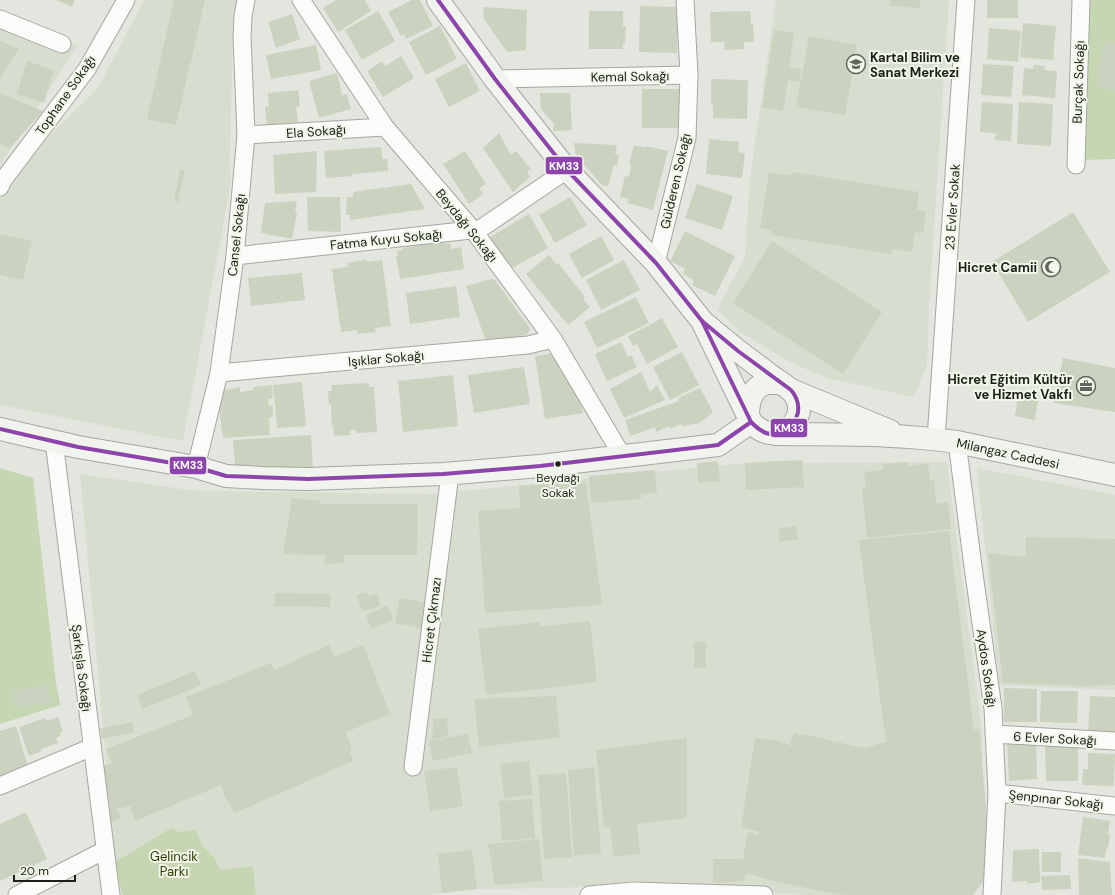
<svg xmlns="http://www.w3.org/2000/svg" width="1115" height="895" font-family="'DM Sans',sans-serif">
<rect width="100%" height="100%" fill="#e3e6de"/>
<!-- built -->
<g fill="#d8decf">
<polygon points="144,0 237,0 233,24 230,162 231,183 183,441 0,405 0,199 15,169 98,88"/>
<polygon points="776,0 949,0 929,307 927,364 914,397 827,378 785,360 739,331 717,310 745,257 750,177"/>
<polygon points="0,17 78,45 0,165"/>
<polygon points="947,462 982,731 984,879 970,895 802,895 633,881 567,888 477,889 429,895 256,895 253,866 221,870 213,856 202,846 196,830 180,832 171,828 115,862 80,474 196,491 433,494 745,463"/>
<polygon points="977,468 1115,495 1115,690 999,685"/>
</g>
<!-- green -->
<g fill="#c7d6b2">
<polygon points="1088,0 1115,0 1115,159 1083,160"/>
<polygon points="0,468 33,478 56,683 60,705 0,724"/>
<polygon points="171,828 180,832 196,830 202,846 213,856 221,870 253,866 256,895 122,895 115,862"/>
</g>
<!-- building -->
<g fill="#cbd2bf">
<polygon points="56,0 75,0 72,7"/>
<polygon points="174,0 205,0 176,125 147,119"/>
<polygon points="336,0 365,0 371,11 338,32 323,8"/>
<polygon points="412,0 420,0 433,26 406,39 404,34 401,36 388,12"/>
<polygon points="890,0 920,0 920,8 890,6"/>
<rect x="987" y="0" width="31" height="18"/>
<polygon points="640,6 678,7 677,53 639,52"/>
<polygon points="483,7 527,10 526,50 507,52 484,19"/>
<polygon points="378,11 395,41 362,60 345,30"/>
<polygon points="589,11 623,11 623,26 626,26 625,43 623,43 623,49 589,49"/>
<polygon points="750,11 751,24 753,24 754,42 744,42 744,49 725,50 724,42 711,42 710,12"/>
<polygon points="292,14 300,39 276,48 268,22"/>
<polygon points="1023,23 1056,26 1053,60 1020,57"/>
<polygon points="440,26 457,59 426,75 409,42"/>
<polygon points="989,28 1021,31 1018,62 987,59"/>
<polygon points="774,30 794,33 789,67 801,69 799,82 788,80 783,111 762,108"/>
<polygon points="809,36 857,45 845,115 796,107"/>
<polygon points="0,41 19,49 0,78"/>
<polygon points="1103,42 1115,43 1115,90 1097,88"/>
<polygon points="316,45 321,70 271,79 266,55"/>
<polygon points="401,56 414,78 383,97 367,71 382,61 385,66"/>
<polygon points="27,61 54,70 44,103 17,94"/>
<polygon points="466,63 480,91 449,107 435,79"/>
<polygon points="983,64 1014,66 1011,97 981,95"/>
<polygon points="1034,65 1045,66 1044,70 1057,71 1055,98 1022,95 1024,68 1033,69"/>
<polygon points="337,73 342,95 347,94 351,109 319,118 309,81"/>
<polygon points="711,79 748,80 747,119 713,118 713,103 711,103"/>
<polygon points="642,89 680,89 681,128 642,128"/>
<polygon points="298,90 300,106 296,107 298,122 267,125 265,107 269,106 268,93"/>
<polygon points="0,93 43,111 10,148 0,144"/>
<polygon points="540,93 570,93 572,130 553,131 554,124 541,109"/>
<polygon points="982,102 1013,104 1011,141 995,140 996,133 980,132"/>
<polygon points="1019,102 1053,104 1051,146 1017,144"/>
<polygon points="499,133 511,155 516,151 531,169 527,172 530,177 513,192 483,148"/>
<polygon points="709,139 739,142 738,152 745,153 742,178 706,174"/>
<polygon points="574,143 617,145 615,154 619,155 617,166 614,165 608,186 603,186 576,156"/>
<polygon points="634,145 646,148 646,146 668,151 653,210 627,203 628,199 620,197 625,176 629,177 631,165 629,164"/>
<polygon points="381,147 382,159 387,159 388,171 352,174 352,176 326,178 324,151"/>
<polygon points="317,151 316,192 275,194 273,155"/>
<polygon points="465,151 486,184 479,188 483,194 469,204 443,164"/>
<polygon points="180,169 185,170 178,202 174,201"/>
<polygon points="769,172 791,176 792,172 919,192 917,210 926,211 923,233 915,232 912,252 892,249 891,254 771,235 771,230 760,228"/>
<polygon points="411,184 425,209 350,220 350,215 346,215 347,197 353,197 353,192"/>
<polygon points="697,184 733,196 722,230 685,218"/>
<polygon points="307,197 340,197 341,232 308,231"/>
<polygon points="570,197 587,225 555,243 539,215"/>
<polygon points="297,201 295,212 297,213 292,239 261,233 265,203"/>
<polygon points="1073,212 1110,272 1028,322 992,262"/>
<polygon points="529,214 548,248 509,270 490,237"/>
<polygon points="685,231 735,256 715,296 692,285 694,280 683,274 685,269 670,261"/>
<polygon points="0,234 32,241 23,280 0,275"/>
<polygon points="601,236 614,260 582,278 569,254"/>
<polygon points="444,241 444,244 450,243 451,249 461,247 464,269 400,279 396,256 398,256 397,251 403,250 402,248"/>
<polygon points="772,241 882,312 843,374 733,303"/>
<polygon points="549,255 556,264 558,263 585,297 583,299 590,307 568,325 526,274"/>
<polygon points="366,260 367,262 382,260 391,326 375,328 376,332 357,334 357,330 341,332 332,269 348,267 347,263"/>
<polygon points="624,260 640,290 601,310 586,280"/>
<polygon points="302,273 305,300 251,306 248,278"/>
<polygon points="491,279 495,280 529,327 530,330 527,334 488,347 466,286"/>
<polygon points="456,286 460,317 410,324 406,293"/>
<polygon points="636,297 649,323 597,348 584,322"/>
<polygon points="662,318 678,347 647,364 637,344 633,346 628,336"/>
<polygon points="621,342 628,357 631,355 637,367 607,381 595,354"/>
<polygon points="682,352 699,385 670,400 653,367"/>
<polygon points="557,353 578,386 583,413 545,419 535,356"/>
<polygon points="1063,358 1115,368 1115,412 1054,403"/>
<polygon points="524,367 530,404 474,413 468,375"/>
<polygon points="641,372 650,392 657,385 665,400 624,418 610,389"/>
<polygon points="453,375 458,426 403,432 398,381"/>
<polygon points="302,382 306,426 277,428 273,385"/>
<polygon points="369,383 369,387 374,387 377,432 356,433 356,430 350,430 350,435 334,436 333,425 332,426 331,405 329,405 328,391 332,391 331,385"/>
<polygon points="272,385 273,398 268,399 269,406 273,406 273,417 269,418 270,435 223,438 217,392 240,387 240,392 254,390 253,387"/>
<polygon points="700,388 713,412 709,416 699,423 683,426 681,424 670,429 669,426 656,432 655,427 630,436 625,420 679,401 678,398"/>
<polygon points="1019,390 1039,393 1035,420 1015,416"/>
<polygon points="311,435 313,470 236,475 233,440"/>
<polygon points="802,460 804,487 746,490 745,463"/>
<polygon points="718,461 720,481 698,483 697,463"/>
<polygon points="907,462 908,466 928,464 930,481 934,480 936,504 948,502 951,529 867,538 862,488 866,487 864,472 883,470 883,464"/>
<polygon points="655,470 657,493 641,494 641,499 591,503 589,476"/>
<polygon points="586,482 602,605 485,613 478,511 520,508 519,486"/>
<polygon points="292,498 320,501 319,504 418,504 417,555 344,555 344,563 324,564 325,555 283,554"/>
<polygon points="796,526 798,539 780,542 778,529"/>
<polygon points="949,531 974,730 979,729 989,841 987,876 973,895 847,895 836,894 773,881 750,874 746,874 745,881 713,883 713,859 743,859 748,832 758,835 759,832 741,827 755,738 776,740 797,748 790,744 794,733 802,736 803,734 863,748 886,742 859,540"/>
<polygon points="1026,537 1115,539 1115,685 1085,686 1003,683 988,553 1026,557"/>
<polygon points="367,592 368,596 377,593 380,606 362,611 357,595"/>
<polygon points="275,593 330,594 330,607 274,606"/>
<polygon points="400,598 426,603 421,628 395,623"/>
<polygon points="387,606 393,620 371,629 366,615"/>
<polygon points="590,621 597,682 486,695 478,629 539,622 540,627"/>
<polygon points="694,642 706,642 706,668 694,667"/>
<polygon points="329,645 334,657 363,645 390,714 346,732 352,750 350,752 353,761 235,813 225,797 221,785 135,821 130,806 117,809 121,818 108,824 101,766 112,763 106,749 193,715 186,697 271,663 274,670"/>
<polygon points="195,671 201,685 142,709 137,695"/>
<polygon points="48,686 50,704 15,707 13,690"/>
<polygon points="1004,688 1037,689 1037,722 1004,722"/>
<polygon points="1041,691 1078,691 1077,723 1040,722"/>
<polygon points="556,696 560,737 479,747 474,699"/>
<polygon points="1090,696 1115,697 1115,736 1088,735"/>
<polygon points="58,717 63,732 60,733 61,736 56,738 58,743 41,749 42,751 29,756 19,727 45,718 46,721"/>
<polygon points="447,718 448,736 431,740 433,731 433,719"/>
<polygon points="132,722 134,732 102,739 100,729"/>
<polygon points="16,726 28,767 0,776 0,731"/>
<polygon points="468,734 472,753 433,761 429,741"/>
<polygon points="1036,737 1037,779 1009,781 1007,738"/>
<polygon points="687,738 687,818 637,824 640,854 614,857 610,827 604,828 596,750"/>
<polygon points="1045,745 1078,745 1078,781 1046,781"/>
<polygon points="1088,753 1115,754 1114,786 1082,785 1083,769 1088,769"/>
<polygon points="529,761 533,795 504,798 500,764"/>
<polygon points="457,767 463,806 430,811 424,771"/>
<polygon points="594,767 601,853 574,856 568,770"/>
<polygon points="566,773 572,857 544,859 538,775"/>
<polygon points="532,799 535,838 502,841 499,801"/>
<polygon points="26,812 47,859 0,881 0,824"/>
<polygon points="1083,817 1110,821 1108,834 1110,834 1108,849 1106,849 1105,858 1078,855"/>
<polygon points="539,839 543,881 495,885 488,844"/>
<polygon points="1039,849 1040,882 1027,884 1027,881 1012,882 1013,850"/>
<polygon points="472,850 477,889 442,893 438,854"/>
<rect x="1042" y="852" width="19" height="20"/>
<polygon points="1078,858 1110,862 1112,895 1079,895"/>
<polygon points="1070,875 1071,889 1042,890 1041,876"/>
</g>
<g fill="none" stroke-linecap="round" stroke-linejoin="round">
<defs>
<g id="street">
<polyline points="301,0 385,127 473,230 553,339 623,457"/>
<polyline points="0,19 62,44"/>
<polyline points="495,79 689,75 685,0"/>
<polyline points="246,135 385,127"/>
<polyline points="1076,165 1081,0"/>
<polyline points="0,187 3,180 87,69 126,0"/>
<polyline points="235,256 480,229 567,170"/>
<polyline points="656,263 687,138 689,75"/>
<polyline points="219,373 528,345 553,339"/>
<polyline points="936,439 966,0"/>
<polyline points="54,441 111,895"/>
<polyline points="957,442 974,574 993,708 997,793 992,895"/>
<polyline points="196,467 219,373 235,256 246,135 242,38 243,16 246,0"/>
<polyline points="994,734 1115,741"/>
<polyline points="413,767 450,474"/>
<polyline points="0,786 92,747"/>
<polyline points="997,793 1115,806"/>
<polyline points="17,895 105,850"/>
<polyline points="589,895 633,891 764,895"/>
</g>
<g id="secondary">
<path d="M 438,0 L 495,79 L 567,170 L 656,263 L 702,321 L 751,422 C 776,450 811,420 795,395 C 790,387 774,379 766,372 C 744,356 723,339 702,321"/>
<polyline points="791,390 890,431"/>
<path d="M 748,415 C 748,401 752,386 768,383 C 772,383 777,383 781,383"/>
<polyline points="0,429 78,447 196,467 226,476 263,478 308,479 443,474 540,466 718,445 751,422"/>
<path d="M 776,434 C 836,435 897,433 957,442 L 1115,475"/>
</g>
</defs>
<!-- street casing -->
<use href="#street" stroke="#a4a7a0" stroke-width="19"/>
<!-- secondary casing -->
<use href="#secondary" stroke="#a4a7a0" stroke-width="24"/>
<!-- street -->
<use href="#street" stroke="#fbfbfa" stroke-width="17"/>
<!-- secondary -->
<use href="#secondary" stroke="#f1f4ee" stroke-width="22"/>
<defs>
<g id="bus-1">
<polyline points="438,0 495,79 567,170 656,263 702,321"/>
<path d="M 702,321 L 738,351 L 791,390 C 803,404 800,424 782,432 C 778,433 774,435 770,434 C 762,433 756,427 751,422 Z"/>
<polyline points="0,429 78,447 196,467 226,476 308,479 443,474 540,466 718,445 751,422"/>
</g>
</defs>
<!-- bus-1 casing -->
<use href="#bus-1" stroke="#f1f7e9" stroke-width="7"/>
<!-- bus-1 -->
<use href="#bus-1" stroke="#8e44ad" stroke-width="4"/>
</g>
<!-- icons -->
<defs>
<symbol id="school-ring" viewBox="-11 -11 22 22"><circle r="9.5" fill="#f1f7e9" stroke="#62655f" stroke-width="1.5"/><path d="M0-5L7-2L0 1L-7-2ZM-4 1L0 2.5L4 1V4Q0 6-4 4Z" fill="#62655f"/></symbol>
<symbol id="mosque-ring" viewBox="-11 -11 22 22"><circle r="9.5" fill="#f1f7e9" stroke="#62655f" stroke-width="1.5"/><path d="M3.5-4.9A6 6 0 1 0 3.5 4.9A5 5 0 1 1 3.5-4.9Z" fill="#62655f"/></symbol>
<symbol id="office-ring" viewBox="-11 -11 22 22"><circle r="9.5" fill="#f1f7e9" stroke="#62655f" stroke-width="1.5"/><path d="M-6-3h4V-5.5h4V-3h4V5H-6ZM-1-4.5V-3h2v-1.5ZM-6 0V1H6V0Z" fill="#62655f"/></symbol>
</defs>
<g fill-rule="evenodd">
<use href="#school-ring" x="845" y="53" width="22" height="22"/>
<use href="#mosque-ring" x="1040" y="256" width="22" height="22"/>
<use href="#office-ring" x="1075" y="375" width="22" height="22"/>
</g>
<!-- markers -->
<circle fill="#1d1f1a" stroke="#f1f7e9" stroke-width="1.5" cx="558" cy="464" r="3.5"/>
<g text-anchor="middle" stroke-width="4" stroke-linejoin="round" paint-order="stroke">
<!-- bus labels -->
<g font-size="12" fill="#1d1f1a" stroke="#f1f7e9">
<text x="558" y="482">Beydağı<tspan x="558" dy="15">Sokak</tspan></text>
</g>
<!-- poi labels -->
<g font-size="13" font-weight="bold" fill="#1d1f1a" stroke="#f1f7e9" text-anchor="end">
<text x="870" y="62" text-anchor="start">Kartal Bilim ve<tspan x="870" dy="15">Sanat Merkezi</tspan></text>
<text x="1037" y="272">Hicret Camii</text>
<text x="1072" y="384">Hicret Eğitim Kültür<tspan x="1072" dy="15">ve Hizmet Vakfı</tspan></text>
</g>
<!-- street labels -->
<g font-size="13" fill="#1d1f1a" stroke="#f1f7e9">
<text transform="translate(630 76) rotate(-1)" y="5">Kemal Sokağı</text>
<text transform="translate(1078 82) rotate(-88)" y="5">Burçak Sokağı</text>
<text transform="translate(65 95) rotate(-55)" y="5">Tophane Sokağı</text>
<text transform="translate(316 131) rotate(-4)" y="5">Ela Sokağı</text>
<text transform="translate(675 181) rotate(-77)" y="5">Gülderen Sokağı</text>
<text transform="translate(952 207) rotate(-86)" y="5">23 Evler Sokak</text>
<text transform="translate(467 225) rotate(51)" y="5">Beydağı Sokağı</text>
<text transform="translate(236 235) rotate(-84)" y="5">Cansel Sokağı</text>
<text transform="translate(386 239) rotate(-6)" y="5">Fatma Kuyu Sokağı</text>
<text transform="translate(386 358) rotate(-5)" y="5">Işıklar Sokağı</text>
<text transform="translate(1008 453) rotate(12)" y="5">Milangaz Caddesi</text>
<text transform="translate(431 620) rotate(-83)" y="5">Hicret Çıkmazı</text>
<text transform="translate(82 668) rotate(83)" y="5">Şarkışla Sokağı</text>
<text transform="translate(987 668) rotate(82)" y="5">Aydos Sokağı</text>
<text transform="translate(1055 738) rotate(3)" y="5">6 Evler Sokağı</text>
<text transform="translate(1056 799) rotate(6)" y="5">Şenpınar Sokağı</text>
</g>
<!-- park labels -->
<g font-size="13" fill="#2c3e04" stroke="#f1f7e9">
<text x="174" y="861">Gelincik<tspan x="174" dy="15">Parkı</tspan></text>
</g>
</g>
<g stroke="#f1f7e9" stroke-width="1.5">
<rect x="545" y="156" width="38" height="19" rx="4" fill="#8e44ad"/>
<rect x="770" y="418" width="38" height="20" rx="4" fill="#8e44ad"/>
<rect x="169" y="456" width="38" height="19" rx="4" fill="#8e44ad"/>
</g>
<g font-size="11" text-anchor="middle" font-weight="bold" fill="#fff">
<text x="564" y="170">KM33</text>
<text x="789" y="432">KM33</text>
<text x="188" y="469">KM33</text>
</g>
<!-- scale -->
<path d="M14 875v6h61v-6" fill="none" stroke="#1d1f1a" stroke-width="2"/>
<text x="20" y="875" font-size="12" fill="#1d1f1a" stroke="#f1f7e9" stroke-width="3" paint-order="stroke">20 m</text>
</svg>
